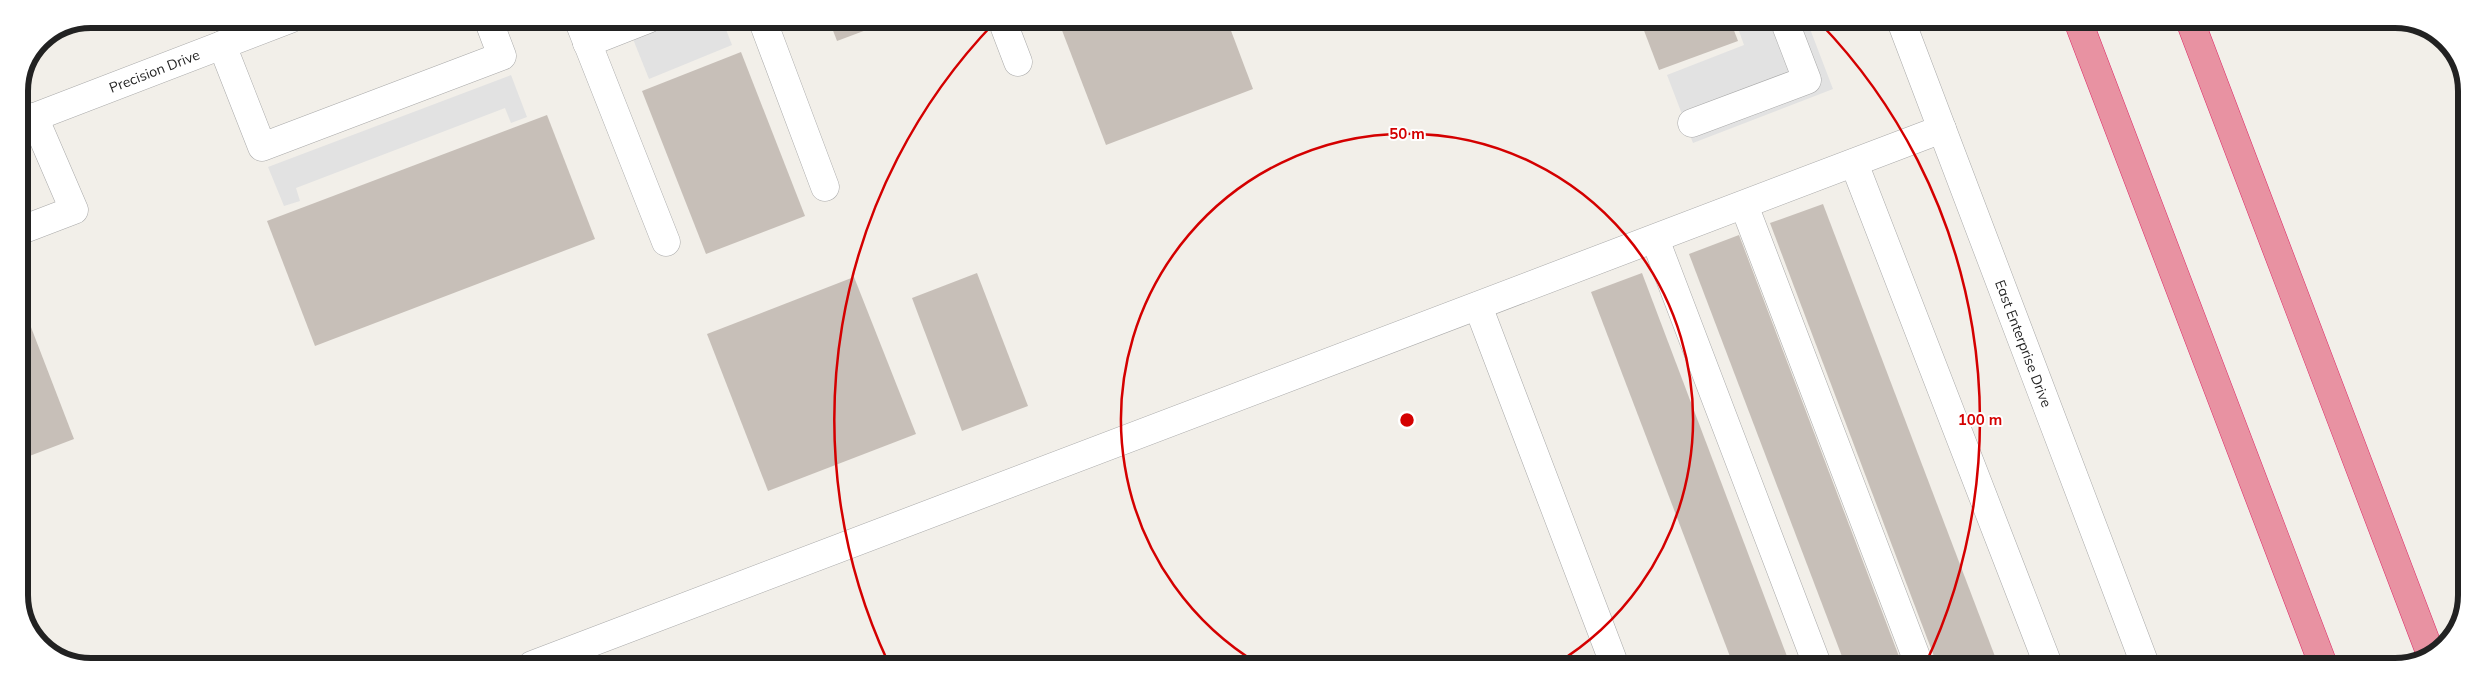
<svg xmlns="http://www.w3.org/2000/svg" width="2486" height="686" font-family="Mulish,sans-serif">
<rect width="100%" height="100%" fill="#f2efe9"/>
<!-- parking -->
<g fill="#e2e2e2">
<polygon points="625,19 722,19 732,45 649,79"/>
<polygon points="1735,20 1807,21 1833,89 1693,143 1667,75 1744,45"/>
<polygon points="511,75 527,117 511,123 505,108 296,188 300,201 284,206 268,167"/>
</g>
<!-- building -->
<g fill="#c7bfb8">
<polygon points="829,20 893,20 837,41"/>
<polygon points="1058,20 1227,20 1253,89 1106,145"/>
<polygon points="1640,20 1730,20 1738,41 1659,70"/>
<polygon points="741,52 805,216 706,254 642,91"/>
<polygon points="547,115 595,239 315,346 267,221"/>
<polygon points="1823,204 1999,667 1938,667 1770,223"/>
<polygon points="1739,235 1903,667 1846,667 1689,254"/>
<polygon points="977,273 1028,406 962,431 912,298"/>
<polygon points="1642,273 1791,667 1734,667 1591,292"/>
<polygon points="854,277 916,434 768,491 707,334"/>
<polygon points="19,296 74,439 19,460"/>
</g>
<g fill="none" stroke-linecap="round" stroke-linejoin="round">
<defs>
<g id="minor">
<polyline points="578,19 666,242"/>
<polyline points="762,19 825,187"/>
<polyline points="1002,20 1018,62"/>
<path id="s1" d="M 1901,21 L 2146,667"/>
<polyline points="587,43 648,19"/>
<polyline points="222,45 262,147 502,56 488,19"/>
<path id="s2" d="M 19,123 L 290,19"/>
<polyline points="1692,123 1807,80 1784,20"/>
<polyline points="1854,163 2049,667"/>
<polyline points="1744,205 1920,667"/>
<polyline points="19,231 74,210 34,117"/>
<polyline points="1655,239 1818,667"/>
<polyline points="1478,306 1615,666"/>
<polyline points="532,665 1942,129"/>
</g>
<g id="highway">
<polyline points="2078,21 2324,667"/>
<polyline points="2190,21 2431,655"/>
</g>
</defs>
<!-- minor casing -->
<use href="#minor" stroke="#a9a9a9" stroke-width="29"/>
<!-- highway casing -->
<use href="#highway" stroke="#dc2a67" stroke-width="29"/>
<!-- minor -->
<use href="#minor" stroke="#fff" stroke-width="28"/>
<!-- highway -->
<use href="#highway" stroke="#e892a2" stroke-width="28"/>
</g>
<!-- distance rings -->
<g fill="none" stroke="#d40000" stroke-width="2.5">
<path d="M1260 665A286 286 0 1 1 1554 665"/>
<path d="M888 662A573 573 0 0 1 995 22M1819 22A573 573 0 0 1 1924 667"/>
</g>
<g text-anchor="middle" stroke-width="4" stroke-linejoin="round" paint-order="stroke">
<!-- street labels -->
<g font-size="14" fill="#222" stroke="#fff">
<text dy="5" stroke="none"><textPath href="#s2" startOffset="145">Precision Drive</textPath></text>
<text dy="5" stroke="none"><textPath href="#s1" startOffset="345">East Enterprise Drive</textPath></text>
</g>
</g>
<!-- crop -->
<path d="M0 0H2486V686H0ZM91 28H2395A63 63 0 0 1 2458 91V595A63 63 0 0 1 2395 658H91A63 63 0 0 1 28 595V91A63 63 0 0 1 91 28Z" fill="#fff" fill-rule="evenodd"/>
<path fill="none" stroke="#222" stroke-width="6" d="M91 28H2395A63 63 0 0 1 2458 91V595A63 63 0 0 1 2395 658H91A63 63 0 0 1 28 595V91A63 63 0 0 1 91 28Z"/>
<circle cx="1407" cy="420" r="8" fill="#d40000" stroke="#fff" stroke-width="2.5"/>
<g font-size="15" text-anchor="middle" font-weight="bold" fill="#d40000" stroke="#fff" stroke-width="4" stroke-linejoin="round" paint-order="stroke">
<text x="1407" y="139">50 m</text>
<text x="1980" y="425">100 m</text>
</g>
</svg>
